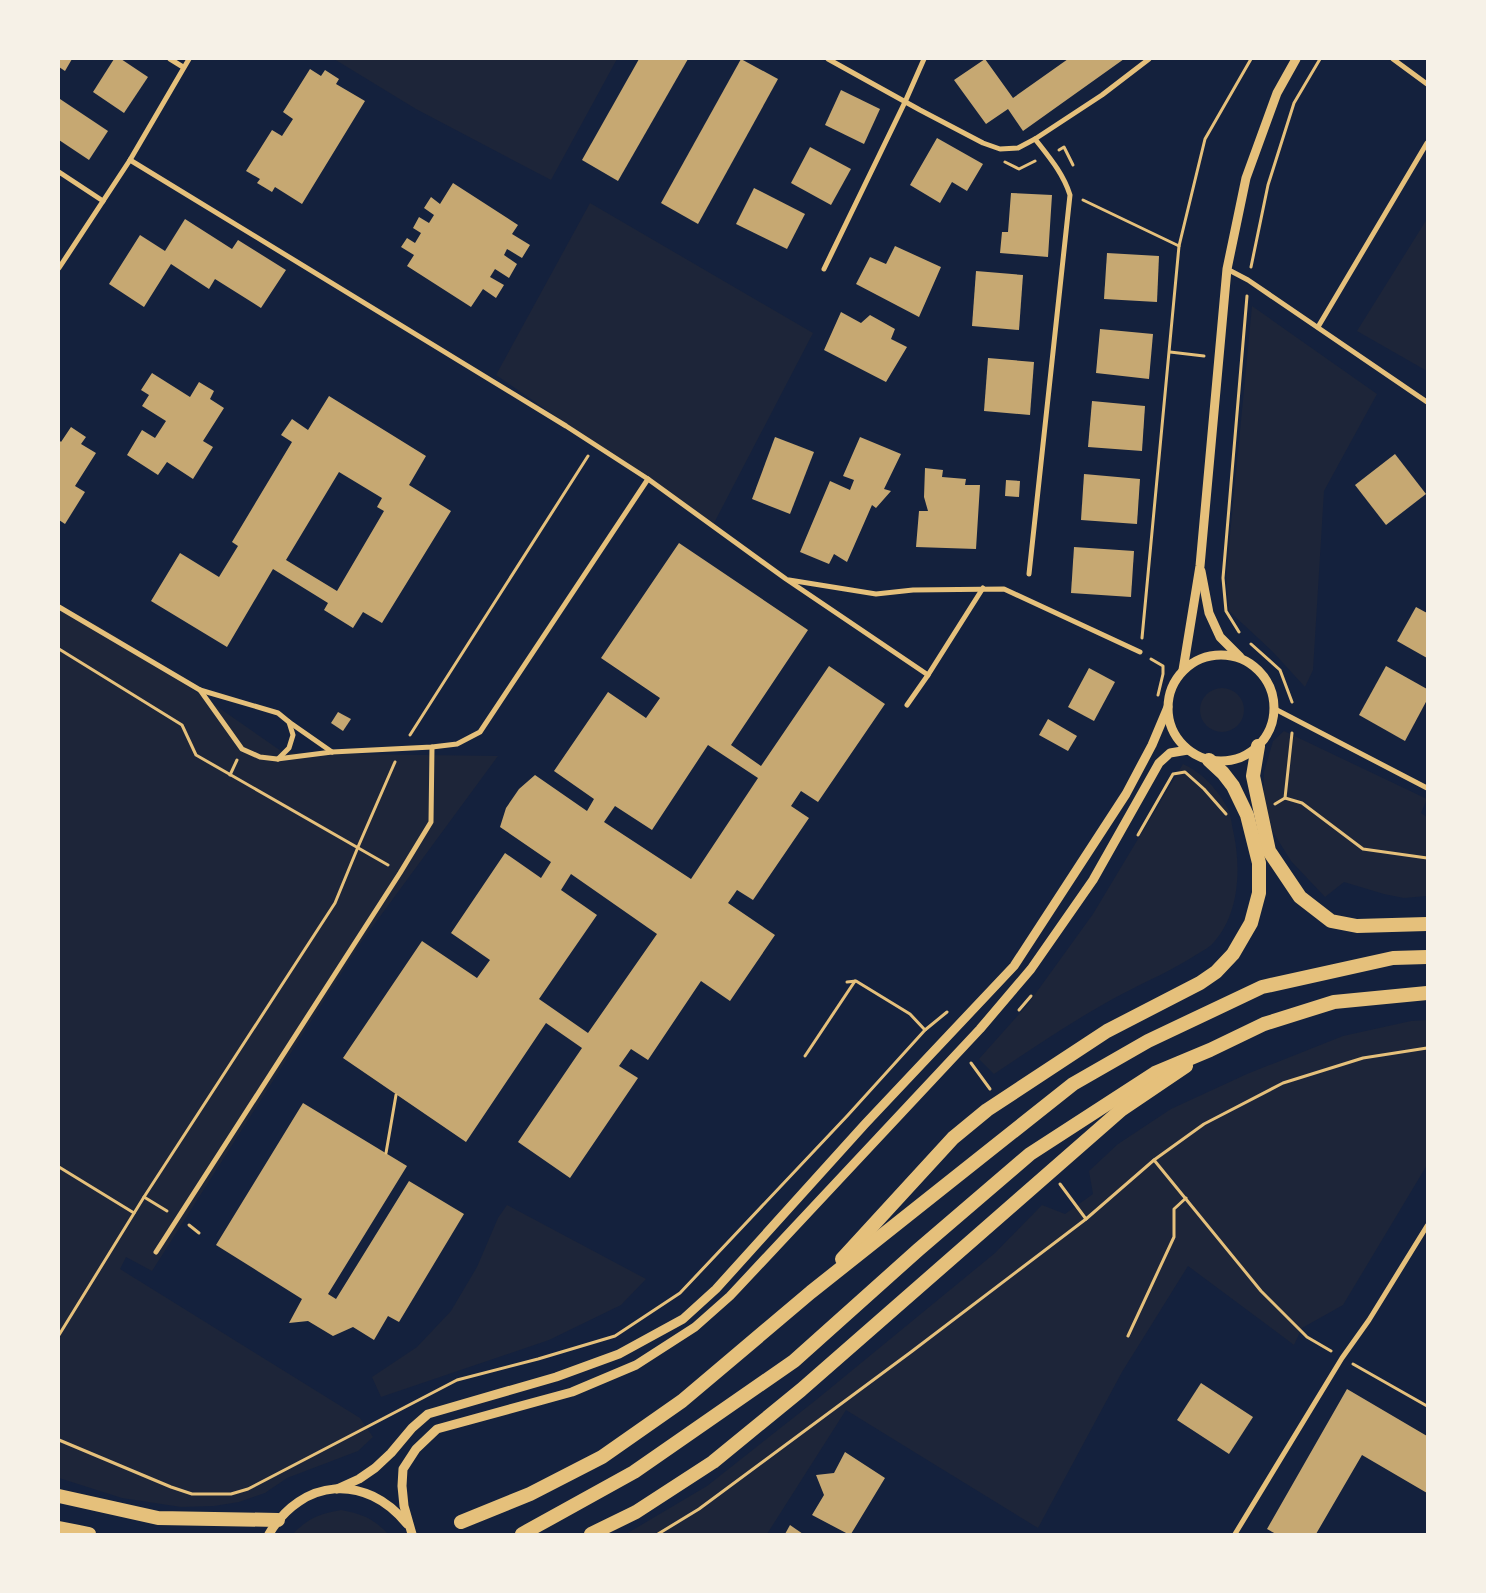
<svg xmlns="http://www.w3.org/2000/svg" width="1486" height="1593" font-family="'Golos Text',sans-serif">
<rect width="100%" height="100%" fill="#14213d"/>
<!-- green -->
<g fill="#1d2539">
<polygon points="334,59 617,59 551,180 416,109"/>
<polygon points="590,203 813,333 713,525 496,375"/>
<polygon points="1427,219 1427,371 1357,331"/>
<polygon points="1252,306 1377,394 1324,491 1313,670 1305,687 1272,651 1229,611 1226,577"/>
<polygon points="59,605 111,633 284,753 498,756 362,941 152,1271 126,1257 120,1269 360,1418 373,1437 358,1451 287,1478 265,1493 239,1502 214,1506 181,1507 122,1498 59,1478"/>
<circle cx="1222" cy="710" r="22"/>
<polygon points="1284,731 1427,799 1421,813 1427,817 1427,896 1404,898 1384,894 1344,882 1325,897 1291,861 1273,832 1264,799 1264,772 1273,741"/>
<path d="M 1183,764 C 1202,772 1219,791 1228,809 C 1231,816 1232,826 1234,835 C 1241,870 1239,914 1214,942 C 1210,947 1204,950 1199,953 C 1173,970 1149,980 1122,994 C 1077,1018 1036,1046 994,1074 L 979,1059 L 1028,1004 L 1093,914 Z"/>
<polygon points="1427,1020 1427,1165 1343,1305 1302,1328 1294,1345 1188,1266 1122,1372 1038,1528 846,1410 767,1534 626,1534 707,1486 816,1400 995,1253 1042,1205 1065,1214 1093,1194 1089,1171 1118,1144 1171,1109 1247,1074 1343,1036 1411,1021"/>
<polygon points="507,1205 646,1279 621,1305 549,1340 381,1397 372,1377 417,1347 451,1311 477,1267 498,1218"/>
<path d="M 341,1510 C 362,1514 373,1518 388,1534 L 293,1534 C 308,1518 319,1514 341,1510 Z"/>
</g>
<!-- building -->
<g fill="#c6a872" fill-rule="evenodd">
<polygon points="59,59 72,59 65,71 59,67"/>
<polygon points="114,59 121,59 148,77 124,113 93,92"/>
<polygon points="639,59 688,59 618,181 582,160"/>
<polygon points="741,59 778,79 698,224 661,203"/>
<polygon points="985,59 1013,98 1068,59 1124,59 1023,131 1008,109 986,124 954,80"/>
<polygon points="310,69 321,76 325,70 339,79 336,84 365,101 302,204 275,187 272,192 257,183 260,179 246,171 272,130 282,136 293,119 283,112"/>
<polygon points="841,90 880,109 864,144 825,125"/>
<polygon points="60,99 108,131 89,160 59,140"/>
<polygon points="937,138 983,164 967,191 952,182 940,203 910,185"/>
<polygon points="810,147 851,169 831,205 791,183"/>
<polygon points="453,183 518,225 512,234 530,245 522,258 507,249 504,255 517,264 509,278 495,269 490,277 504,285 496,298 483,289 471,307 407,266 414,255 401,247 407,238 415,243 421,233 413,228 419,217 429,223 434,215 424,208 431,197 440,204"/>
<polygon points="754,188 805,214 787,249 736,224"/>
<polygon points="1011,193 1052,195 1048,257 1000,253 1002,232 1008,232"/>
<polygon points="185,219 232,249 238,240 286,270 261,308 215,279 209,289 171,264 144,307 109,284 140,235 165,251"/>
<polygon points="895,246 941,267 919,317 856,284 870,257 886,264"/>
<polygon points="1107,253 1159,256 1157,302 1104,299"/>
<polygon points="976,271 1023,275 1019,330 972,326"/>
<polygon points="841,312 861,323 870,315 895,329 891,339 907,347 886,382 824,350"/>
<polygon points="1100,329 1153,334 1149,379 1096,373"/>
<polygon points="988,358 1034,362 1030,415 984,411"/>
<polygon points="152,373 190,397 199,382 214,391 210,399 224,408 203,441 213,447 193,479 167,462 158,475 127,455 142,430 155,438 166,421 142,406 149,395 141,390"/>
<path d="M 329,396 L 426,456 L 409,485 L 451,511 L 382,623 L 363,612 L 353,628 L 324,610 L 328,603 L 273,569 L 227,647 L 151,601 L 180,553 L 219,577 L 238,546 L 232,542 L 292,442 L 281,435 L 292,419 L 308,430 ZM 339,472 L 382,498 L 377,507 L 384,511 L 337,591 L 286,560 Z"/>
<polygon points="1092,401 1145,406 1142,451 1088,447"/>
<polygon points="71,427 86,437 81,444 96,453 75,486 85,492 65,524 59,520 59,440 61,442"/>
<polygon points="775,437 814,452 790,514 752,499"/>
<polygon points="860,437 901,454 884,489 891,491 876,508 872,505 847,562 834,554 829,564 800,552 830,481 850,490 854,480 843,476"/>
<polygon points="1395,454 1426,494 1386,525 1355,485"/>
<polygon points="925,468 943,470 942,477 966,479 965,485 980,485 976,549 916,547 919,511 928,511 924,497"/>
<polygon points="1084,474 1140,479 1137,524 1081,520"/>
<polygon points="1006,480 1020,481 1019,497 1005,496"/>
<path d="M 679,543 L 808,630 L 731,745 L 761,766 L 829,666 L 885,704 L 818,802 L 801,791 L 791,806 L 809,818 L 753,900 L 737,890 L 728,903 L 775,935 L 730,1001 L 701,981 L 648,1060 L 631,1049 L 619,1066 L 638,1078 L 570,1178 L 518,1142 L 582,1048 L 546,1023 L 466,1142 L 343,1058 L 422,941 L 477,978 L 490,960 L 451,933 L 505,853 L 541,878 L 551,862 L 500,827 L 506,808 L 519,789 L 535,775 L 587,811 L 594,799 L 554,771 L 608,692 L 646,718 L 660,698 L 601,658 ZM 708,745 L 758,778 L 691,879 L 604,822 L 615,806 L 652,830 ZM 571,874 L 657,934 L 588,1033 L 539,999 L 597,915 L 561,890 Z"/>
<polygon points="1074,547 1134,551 1131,597 1071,593"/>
<polygon points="1416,607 1427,613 1427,658 1397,641"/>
<polygon points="1386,666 1427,689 1427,700 1405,741 1359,715"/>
<polygon points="1089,668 1115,682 1094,721 1068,707"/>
<polygon points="338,712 351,719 343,731 331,723"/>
<polygon points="1048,719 1077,736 1068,751 1039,735"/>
<polygon points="303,1103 407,1166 328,1294 336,1299 409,1181 464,1214 399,1322 388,1316 374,1340 353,1327 333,1336 308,1321 289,1323 302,1299 216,1245"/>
<polygon points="1201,1383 1253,1417 1229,1454 1177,1420"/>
<polygon points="1347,1389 1427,1436 1427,1493 1362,1455 1316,1534 1276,1534 1267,1529"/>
<polygon points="845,1452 885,1478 851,1534 848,1534 812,1515 824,1495 816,1475 834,1473"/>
<polygon points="790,1525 803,1534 785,1534"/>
</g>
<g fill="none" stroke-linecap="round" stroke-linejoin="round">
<!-- path -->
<g stroke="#e5c07b" stroke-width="3">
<polyline points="1059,150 1064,147 1073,165"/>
<polyline points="1005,162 1019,169 1035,161"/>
<polyline points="1083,200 1179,246 1205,139 1251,59"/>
<polyline points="1251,267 1268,185 1294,103 1320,59"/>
<polyline points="1170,352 1204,356"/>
<polyline points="1239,632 1226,611 1223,578 1247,296"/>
<polyline points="1142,638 1179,246"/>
<polyline points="1251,644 1280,670 1292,702"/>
<polyline points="59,649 182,725 196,755 388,865"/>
<polyline points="1151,659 1163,666 1163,674 1158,695"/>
<polyline points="410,735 588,456"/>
<polyline points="230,775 237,760"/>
<polyline points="1285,798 1302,803 1363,849 1427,858"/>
<polyline points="1275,804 1285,798 1292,733"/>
<polyline points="1138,835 1173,774 1185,772 1204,789 1226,814"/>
<polyline points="847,982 856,981 910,1014 925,1030"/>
<polyline points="1019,1010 1031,996"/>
<polyline points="805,1056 855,981"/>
<polyline points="971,1063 990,1089"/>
<polyline points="386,1153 396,1095"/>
<polyline points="1154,1160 1261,1291 1307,1337 1331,1351"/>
<polyline points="59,1167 134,1213"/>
<polyline points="1060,1184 1086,1219"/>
<polyline points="144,1197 167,1211"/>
<polyline points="189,1225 199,1233"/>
<polyline points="59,1335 144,1197 335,903 358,847 395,762"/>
<polyline points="1128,1336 1174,1237 1174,1209 1186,1198"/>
<polyline points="1353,1364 1427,1406"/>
<polyline points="59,1440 171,1487 192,1494 231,1494 248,1489 457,1380 538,1359 615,1336 680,1293 848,1115 925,1030 947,1012"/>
<polyline points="658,1534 699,1509 911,1352 1086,1219 1154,1160 1204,1124 1283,1083 1363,1058 1427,1048"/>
</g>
<!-- minor -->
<g stroke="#e5c07b" stroke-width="5">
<polyline points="170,59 183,67"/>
<polyline points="828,59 920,110 983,143 1000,149 1018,148 1035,139 1102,95 1149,59"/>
<polyline points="1393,59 1427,84"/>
<polyline points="130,160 566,426 648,479 786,579 928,675 983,588"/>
<polyline points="59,172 103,201"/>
<polyline points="59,268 130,160 189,59"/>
<polyline points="824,269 905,102 924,59"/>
<polyline points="1227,269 1248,280 1427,402"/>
<polyline points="1318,327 1427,143"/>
<path d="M 1029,574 L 1070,195 C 1063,173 1049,157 1035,139"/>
<polyline points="789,580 876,594 913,590 1004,589 1140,652"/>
<polyline points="59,607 200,690 278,713 289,722 293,735 289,748 278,759"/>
<polyline points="200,690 242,749 260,757 277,759 332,752 432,747 457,744 480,732 648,479"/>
<polyline points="907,705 928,675"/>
<polyline points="1275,709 1427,788"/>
<polyline points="289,722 332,752"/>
<polyline points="156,1252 400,873 431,822 432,747"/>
<polyline points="1235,1534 1342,1358 1369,1320 1427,1226"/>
</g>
<!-- tertiary -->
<g stroke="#e5c07b" stroke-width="9">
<polyline points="1201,571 1209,613 1220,637 1240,657"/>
<circle cx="1221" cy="708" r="53"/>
<polyline points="1183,670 1200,566 1227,269 1246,178 1277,93 1296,59"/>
<polyline points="337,1489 359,1479 375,1468 391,1453 412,1428 428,1414 556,1377 619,1354 683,1319 716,1289 865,1124 1014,966 1126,794 1152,745 1168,707"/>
<path d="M 269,1534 C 302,1478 366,1473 407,1524"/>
<polyline points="412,1534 404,1506 402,1486 403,1469 416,1449 437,1429 572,1392 636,1365 695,1327 730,1296 980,1029 1031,969 1093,880 1159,763 1170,753 1188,750"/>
</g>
<!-- trunk -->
<g stroke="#e5c07b" stroke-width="14">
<polyline points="1258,746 1253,776 1269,851 1300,897 1331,921 1357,926 1427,924"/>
<polyline points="842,1259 953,1138 987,1110 1107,1031 1200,983 1216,972 1233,954 1251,923 1259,893 1259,863 1247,815 1233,786 1223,773 1209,760"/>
<polyline points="59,1496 158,1518 278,1520"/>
<polyline points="461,1522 530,1494 602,1457 682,1401 811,1292 1073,1084 1148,1041 1262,987 1393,958 1427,957"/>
<polyline points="59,1528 89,1534"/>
<polyline points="522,1534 634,1472 794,1361 918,1250 1030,1154 1155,1073 1210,1050 1264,1024 1334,1002 1427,993"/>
<polyline points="591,1534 636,1512 713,1462 801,1390 1121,1110 1186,1066"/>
</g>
</g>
<!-- border -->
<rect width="1486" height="1593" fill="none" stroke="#f6f1e7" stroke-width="120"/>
</svg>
